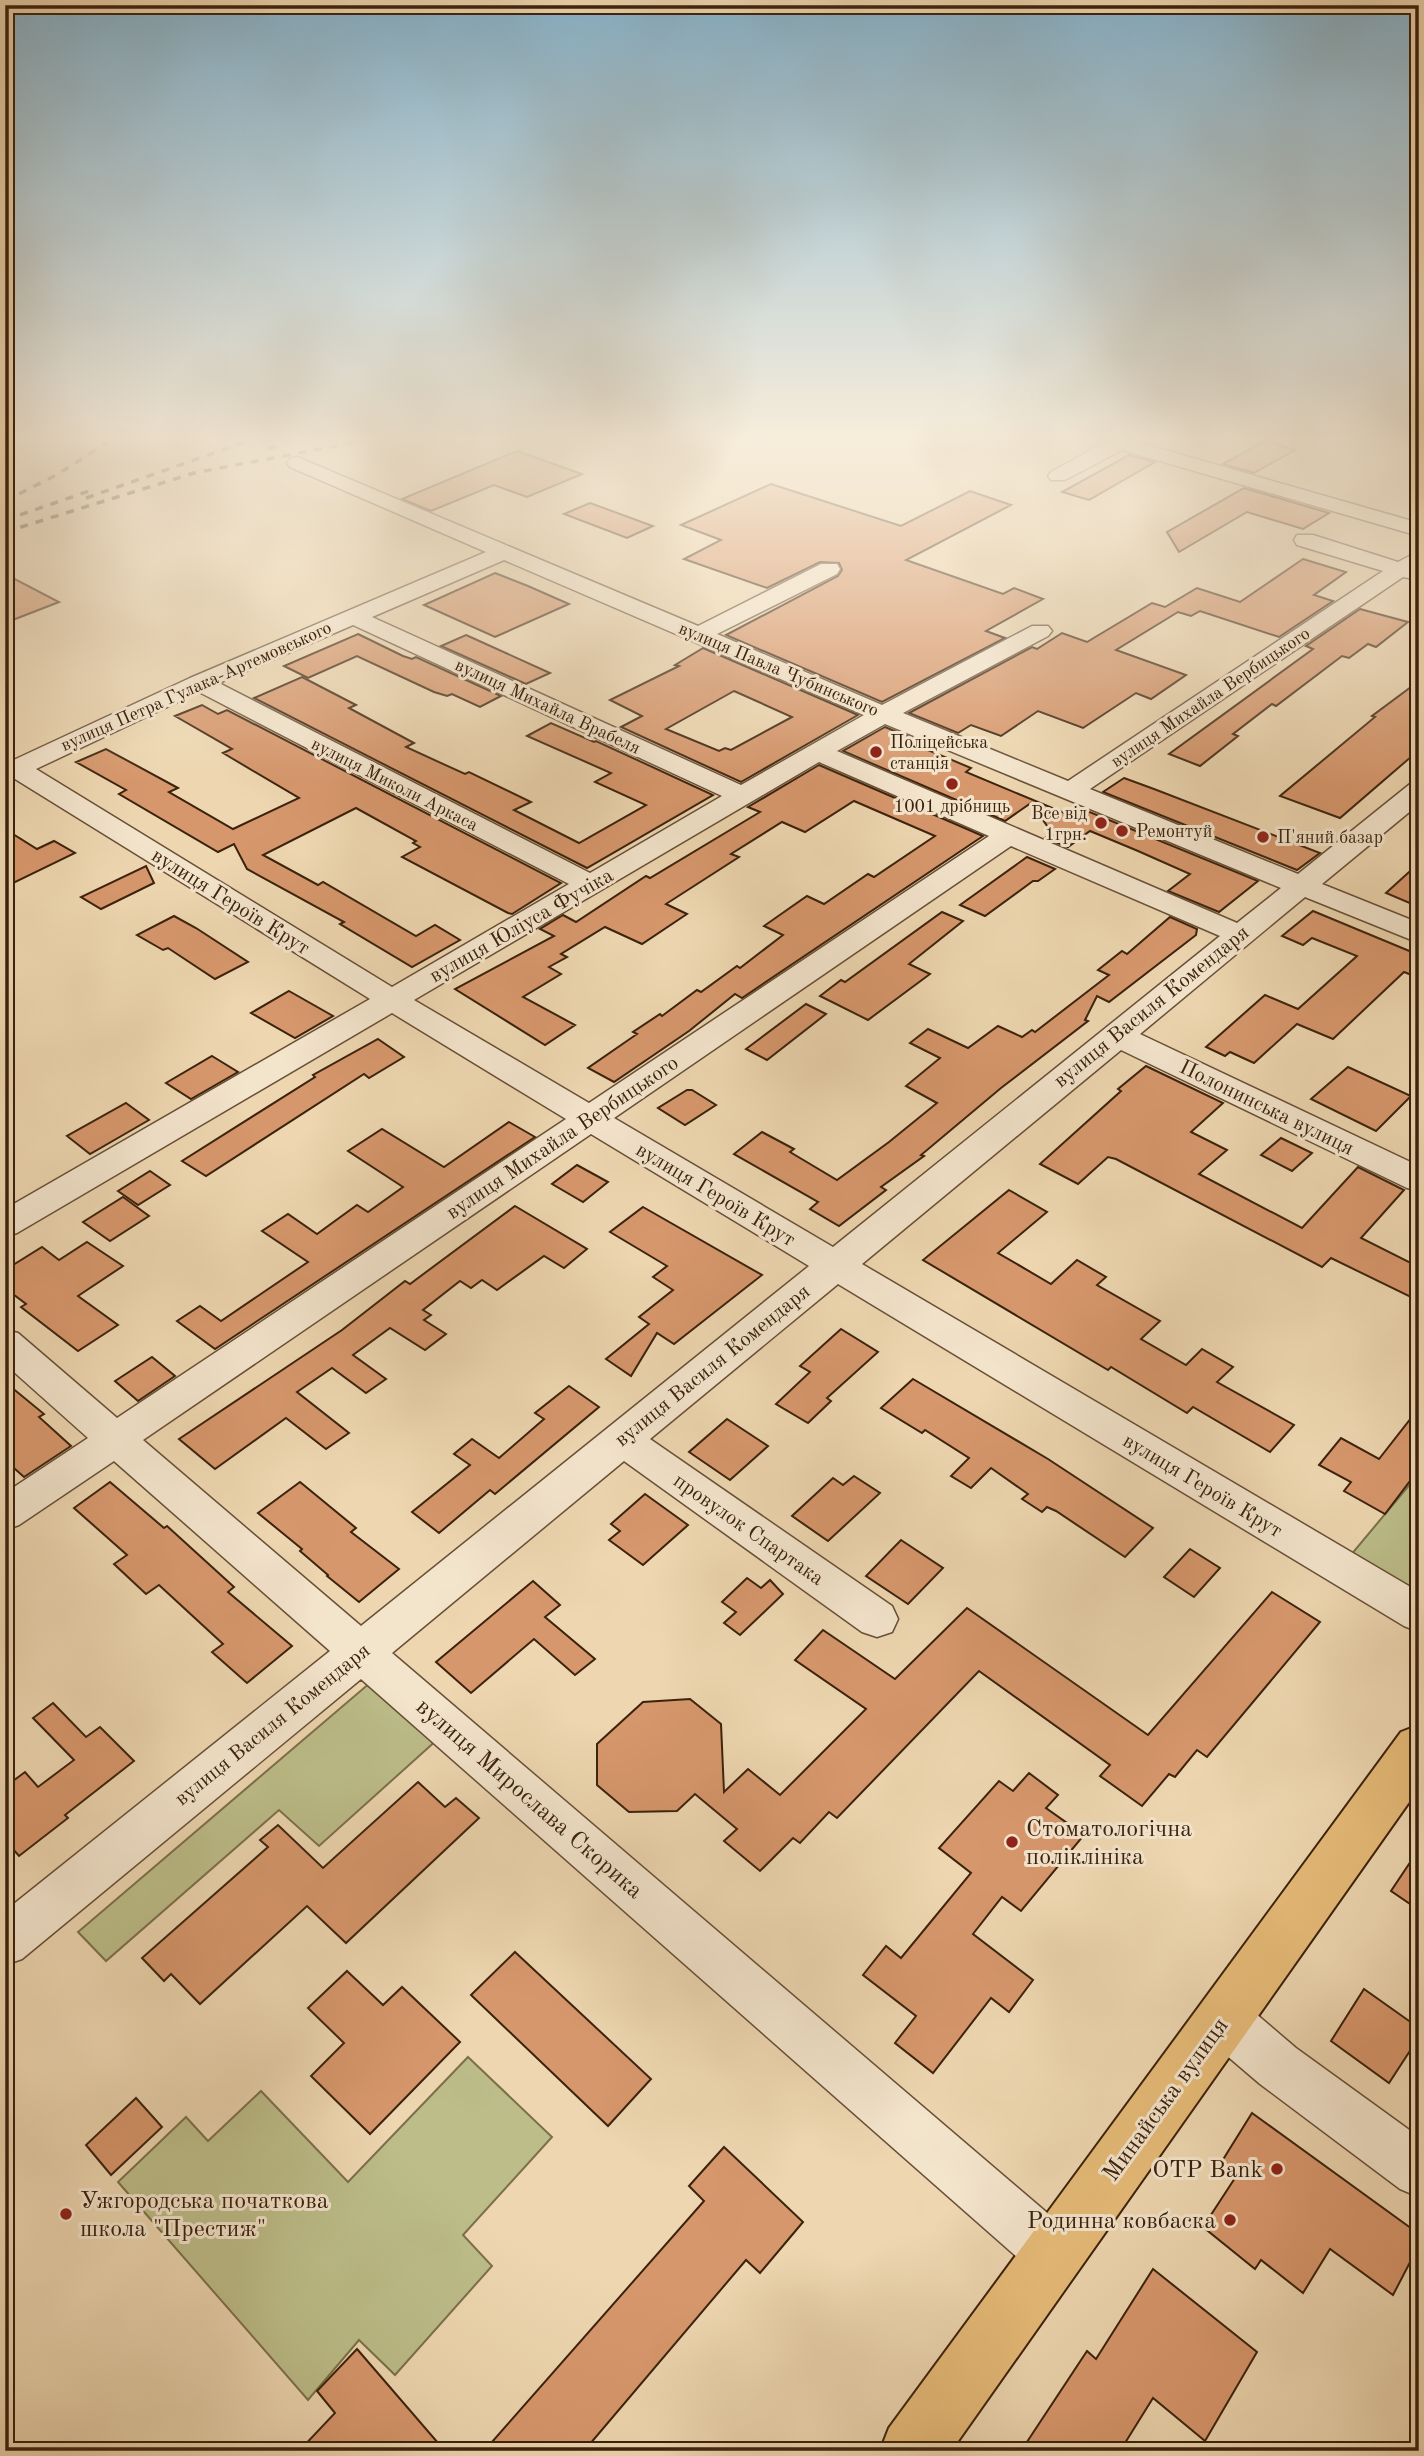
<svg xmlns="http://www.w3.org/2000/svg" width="1424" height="2456" font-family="'Old Standard TT',serif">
<rect width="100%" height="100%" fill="#edd6b0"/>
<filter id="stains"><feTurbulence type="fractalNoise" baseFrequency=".00286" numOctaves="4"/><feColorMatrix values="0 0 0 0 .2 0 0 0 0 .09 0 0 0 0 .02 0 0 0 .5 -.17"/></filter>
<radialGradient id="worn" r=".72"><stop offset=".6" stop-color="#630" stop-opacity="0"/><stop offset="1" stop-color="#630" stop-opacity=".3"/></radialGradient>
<!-- green -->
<g fill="#bcbd89" stroke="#7c704b" stroke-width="2">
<polygon points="1416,1477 1419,1477 1419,1614 1340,1568"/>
<polygon points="371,1682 439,1738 319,1846 279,1810 106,1961 78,1932"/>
<polygon points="468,2057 552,2137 463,2235 492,2266 395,2375 359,2340 308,2400 118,2182 186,2117 208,2141 261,2091 348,2182"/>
</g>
<!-- building -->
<g fill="#d7976c" stroke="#3b220d" stroke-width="2" fill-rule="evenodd">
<polygon points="1265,441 1295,450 1254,473 1223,464"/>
<polygon points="517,451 582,474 527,497 494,485 431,511 402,499"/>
<polygon points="1129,455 1155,462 1089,500 1062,492"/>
<polygon points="771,484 901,526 970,491 1011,505 906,560 1003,594 1014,588 1043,599 986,631 1005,638 882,702 726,635 838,576 842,570 839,563 820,562 767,588 684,559 721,540 681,525"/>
<polygon points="1244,488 1329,513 1303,529 1247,512 1179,552 1167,532"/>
<polygon points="590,503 653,526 627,538 564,514"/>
<polygon points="1303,559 1346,572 1314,595 1333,601 1279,637 1200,611 1191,616 1178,612 1116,650 1186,675 1151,699 1136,693 1083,728 1038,711 1001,736 971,725 958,733 909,713 1032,647 1037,649 1062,633 1087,642 1152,603 1165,607 1197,588 1240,602"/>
<polygon points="495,573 528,586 569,604 495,637 424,605"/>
<polygon points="5,574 59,602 5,623"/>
<polygon points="1360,609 1408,622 1376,647 1368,644 1349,658 1342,656 1276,706 1272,704 1233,734 1238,736 1200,766 1169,754 1313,649 1306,646"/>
<polygon points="358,634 403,656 412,659 416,657 501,696 480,707 452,694 447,696 434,692 357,656 308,678 284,666"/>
<polygon points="466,635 550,673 526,684 441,646"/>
<path d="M 703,648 L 858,715 L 741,782 L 621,727 L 642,716 L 610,700 L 679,666 L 675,665 ZM 734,691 L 792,717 L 731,750 L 725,748 L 719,751 L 666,729 Z"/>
<polygon points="302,677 356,705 349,708 414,743 406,747 465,774 469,772 531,802 514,810 579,843 646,805 595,782 611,773 527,736 551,723 594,742 596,741 713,795 587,868 254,698"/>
<polygon points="1419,681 1419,750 1340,818 1280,796 1375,717 1372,716"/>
<polygon points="202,705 218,714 227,710 561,883 512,914 508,913 402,857 420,847 413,843 416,841 356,808 263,855 318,885 323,882 416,936 435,925 460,940 412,967 340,924 344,922 247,869 234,844 218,852 119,794 126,790 76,762 106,749 178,788 169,792 233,829 299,798 223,753 232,749 175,716"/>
<polygon points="885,727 933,747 928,750 971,768 966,772 1069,815 1080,808 1258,881 1219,912 1168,891 1190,874 1138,851 1090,831 1068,847 1045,838 1052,833 1031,803 1005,821 843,751"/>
<polygon points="819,765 983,836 742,998 735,994 689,1031 614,1082 588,1068 637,1034 633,1032 660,1014 662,1016 697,990 701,992 737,966 740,968 783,935 764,926 807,896 824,904 868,874 874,877 935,836 854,801 805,832 782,822 731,854 739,857 666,904 687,914 642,944 605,927 561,954 567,957 549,967 561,974 523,997 575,1025 545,1045 455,989 554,936 540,929 563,915 576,922 646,876 650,878 760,812 748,807"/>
<polygon points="1124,778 1154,789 1320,853 1297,870 1103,792"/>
<polygon points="5,829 37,849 54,841 75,853 5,887"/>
<polygon points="1027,857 1055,869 1038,881 1033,881 985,916 960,905"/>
<polygon points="1419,863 1419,907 1386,893"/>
<polygon points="146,866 154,883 101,909 81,897"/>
<polygon points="1313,911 1419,955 1419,978 1404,972 1333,1039 1297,1024 1254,1063 1230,1052 1225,1056 1206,1047 1265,995 1298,1009 1357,956 1312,938 1303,945 1282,936"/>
<polygon points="942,912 963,921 909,964 930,974 868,1020 820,996 841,980 845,982"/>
<polygon points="174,916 196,928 248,962 215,979 168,948 163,950 137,935"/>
<polygon points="1170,917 1197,929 1196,935 1109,1002 1097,996 1085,1020 1088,1021 1001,1088 921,1155 924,1156 881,1187 886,1190 839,1226 810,1209 818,1202 734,1154 762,1132 794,1149 790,1152 837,1180 889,1142 937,1103 906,1086 940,1058 910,1043 928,1029 968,1048 998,1026 1022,1037 1032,1030 1035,1032 1109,975 1098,970 1122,951 1127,954"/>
<polygon points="289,991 333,1016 295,1038 251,1013"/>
<polygon points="806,1004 826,1014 767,1060 746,1049"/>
<polygon points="378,1039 404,1057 369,1078 364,1074 206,1176 182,1161 315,1077 313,1075"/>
<polygon points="212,1056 238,1072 191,1099 166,1083"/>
<polygon points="1146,1066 1223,1103 1191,1132 1227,1150 1199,1174 1302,1228 1358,1167 1404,1190 1361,1238 1419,1267 1419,1301 1331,1258 1322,1267 1116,1159 1108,1157 1078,1184 1040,1164 1121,1091 1118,1089"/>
<polygon points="1348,1067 1411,1096 1376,1131 1311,1099"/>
<polygon points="687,1090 692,1090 716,1105 685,1125 658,1108"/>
<polygon points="126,1103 149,1120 90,1154 67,1136"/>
<polygon points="509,1122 535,1137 215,1349 177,1321 200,1306 221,1321 308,1262 262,1231 288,1214 317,1234 357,1205 368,1212 403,1187 348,1151 382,1129 444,1167"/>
<polygon points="1281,1138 1312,1153 1292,1171 1261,1155"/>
<polygon points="577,1165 608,1182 583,1202 552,1184"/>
<polygon points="150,1171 170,1185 138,1205 118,1191"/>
<polygon points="1009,1190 1047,1212 998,1253 1051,1284 1077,1260 1106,1277 1097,1285 1160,1321 1141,1339 1186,1365 1202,1349 1233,1367 1217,1382 1294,1425 1270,1452 1193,1407 1187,1413 1111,1367 1108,1370 923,1260"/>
<polygon points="123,1197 149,1216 110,1241 83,1222"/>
<polygon points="515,1206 587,1249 564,1268 544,1256 497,1290 482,1280 471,1288 460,1281 423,1310 431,1315 424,1320 446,1334 425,1350 390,1328 353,1355 386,1379 366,1393 332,1368 297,1392 349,1433 326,1449 286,1418 215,1469 179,1439 342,1330 405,1281 410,1284"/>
<polygon points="643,1207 762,1275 674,1344 657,1333 631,1376 606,1359 649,1324 639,1317 673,1290 653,1277 667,1266 610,1232"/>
<polygon points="87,1242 123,1266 78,1296 118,1325 78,1351 21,1307 26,1304 5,1288 5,1270 42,1247 59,1260"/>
<polygon points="841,1329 878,1352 827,1398 831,1401 808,1423 776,1404 810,1372 800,1366"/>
<polygon points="152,1357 175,1376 138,1401 115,1381"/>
<polygon points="913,1379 1048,1459 1153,1528 1125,1557 1056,1511 1047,1507 1042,1512 1022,1499 1028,1494 991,1468 971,1488 951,1476 969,1458 925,1430 922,1433 881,1408"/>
<polygon points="5,1382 44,1414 39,1417 71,1446 24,1477 5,1460"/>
<polygon points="569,1386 599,1407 495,1494 490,1490 439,1533 412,1512 470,1465 454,1454 472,1439 499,1458 544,1419 535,1413"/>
<polygon points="1419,1408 1419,1469 1385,1514 1344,1491 1351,1482 1319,1465 1341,1438 1379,1459"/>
<polygon points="727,1419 768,1446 730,1480 689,1452"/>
<polygon points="854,1476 880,1493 828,1541 792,1516 833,1478 843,1485"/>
<polygon points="110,1482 164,1528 167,1526 234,1587 228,1592 292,1646 247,1683 212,1652 223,1644 159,1585 146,1594 114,1564 127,1555 74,1508"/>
<polygon points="300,1482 356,1528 351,1532 399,1569 359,1602 327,1576 328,1575 300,1551 302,1549 258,1513"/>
<polygon points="645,1494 688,1525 643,1565 609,1540 620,1531 611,1524"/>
<polygon points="901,1540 943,1568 908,1604 866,1576"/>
<polygon points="1190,1549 1220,1568 1194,1597 1164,1577"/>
<polygon points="747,1578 761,1588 770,1580 783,1594 740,1635 724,1623 736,1612 722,1602"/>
<polygon points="533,1581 560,1605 545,1617 595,1659 575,1675 534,1639 471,1693 436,1662"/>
<polygon points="1272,1592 1320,1622 1207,1757 1197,1750 1175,1777 1169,1774 1142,1806 1100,1776 1110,1765 979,1671 837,1818 829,1812 800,1843 793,1838 760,1871 724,1841 737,1829 695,1794 677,1811 629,1812 597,1785 597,1744 643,1702 690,1699 721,1724 724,1792 748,1769 780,1795 866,1709 795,1660 823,1630 895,1679 967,1608 1148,1735"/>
<polygon points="53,1703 86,1737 100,1727 134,1761 65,1815 68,1818 19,1856 5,1840 5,1787 25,1772 38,1787 74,1760 33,1718"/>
<polygon points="1029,1773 1058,1795 1046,1808 1084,1835 1021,1911 1002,1897 973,1934 1033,1980 1009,2012 991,1998 933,2073 895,2043 916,2016 863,1975 886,1946 901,1958 971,1873 939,1848 999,1781 1013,1791"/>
<polygon points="418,1782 445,1807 456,1798 479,1818 346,1943 307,1906 200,2004 171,1974 164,1981 142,1958 268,1847 260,1840 278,1825 323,1868"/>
<polygon points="1419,1849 1419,1910 1391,1891"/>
<polygon points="515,1952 651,2079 608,2126 471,1995"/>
<polygon points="347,1971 383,2005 402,1987 460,2042 370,2134 311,2076 344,2043 308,2008"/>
<polygon points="1364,1989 1419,2028 1419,2037 1389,2083 1331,2041"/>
<polygon points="136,2098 162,2127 111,2175 86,2145"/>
<polygon points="1252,2113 1419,2234 1419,2245 1393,2295 1330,2249 1303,2293 1261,2260 1255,2269 1203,2227 1235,2178 1219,2166"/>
<polygon points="724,2147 803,2222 760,2273 746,2260 584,2451 484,2451 704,2201 689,2186"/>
<polygon points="1153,2269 1257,2352 1205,2441 1153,2398 1120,2451 1021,2451 1087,2351 1096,2359"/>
<polygon points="357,2349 445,2451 299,2451 335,2413 317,2391"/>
</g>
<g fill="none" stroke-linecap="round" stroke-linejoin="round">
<defs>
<g id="minor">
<polygon points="1109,440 1130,440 1419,523 1419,536 1122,450 1065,480 1051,480 1048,476 1051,472"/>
<path d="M 297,457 L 698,626 L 821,564 L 837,564 L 840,569 L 837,574 L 717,634 L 882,705 L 1032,626 L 1048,626 L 1052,631 L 1048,636 L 903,713 L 1068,781 L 1383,571 L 1297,545 L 1294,540 L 1297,535 L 1313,535 L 1398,562 L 1419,551 L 1419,580 L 1403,577 L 1090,789 L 1298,874 L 1410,784 L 1419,782 L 1419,804 L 1322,884 L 1419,923 L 1419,943 L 1305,897 L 1140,1034 L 1419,1166 L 1419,1191 L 1407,1188 L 1121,1050 L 862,1264 L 1419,1592 L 1419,1632 L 1404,1626 L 838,1284 L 650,1439 L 892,1606 L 898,1619 L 892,1632 L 877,1637 L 862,1632 L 624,1461 L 392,1653 L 1073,2235 L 1082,2254 L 1073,2273 L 1054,2282 L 1035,2273 L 361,1679 L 22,1959 L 5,1965 L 5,1911 L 330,1651 L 114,1461 L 19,1525 L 5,1530 L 5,1493 L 88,1438 L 5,1364 L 5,1330 L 18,1333 L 117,1418 L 566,1119 L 392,1013 L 17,1233 L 5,1237 L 5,1209 L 370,999 L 15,779 L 5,782 L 5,764 L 190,678 L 486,552 L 290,467 L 287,463 L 290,459 ZM 504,560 L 864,715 L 741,785 L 372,617 ZM 353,625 L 722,796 L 590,873 L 219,683 ZM 199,692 L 569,884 L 392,987 L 36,769 ZM 885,724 L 1281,888 L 1237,923 L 837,751 ZM 819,762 L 989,836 L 589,1103 L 414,1000 ZM 1011,846 L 1220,936 L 833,1247 L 614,1118 ZM 591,1134 L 809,1266 L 361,1626 L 143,1440 Z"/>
<polygon points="1223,1994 1241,2001 1296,2048 1419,2137 1419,2197 1400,2189 1260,2084 1205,2037 1198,2019 1205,2001"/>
</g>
<polygon id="major" points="1419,1725 1419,1788 951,2451 880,2451 889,2428 1401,1732"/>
</defs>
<!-- minor casing -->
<use href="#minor" stroke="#684f36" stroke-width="3"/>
<!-- major casing -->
<use href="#major" stroke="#3b220d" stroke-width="4"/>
<!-- minor -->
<use href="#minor" fill="#f3e4cc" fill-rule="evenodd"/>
<!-- major -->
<use href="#major" fill="#e6bb78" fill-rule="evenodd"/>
<!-- rail -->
<g stroke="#3b220d" stroke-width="3.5" stroke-dasharray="8 8" stroke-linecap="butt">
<polyline points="268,449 292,440"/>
<polyline points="86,498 251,440"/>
<polyline points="5,501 58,474 111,440"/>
<polyline points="5,520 95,489"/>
<polyline points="5,532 194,473 367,440"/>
</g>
</g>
<!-- sky -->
<linearGradient id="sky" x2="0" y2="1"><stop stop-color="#88b6d0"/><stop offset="0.56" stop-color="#f7eddb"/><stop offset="1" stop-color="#f7eddb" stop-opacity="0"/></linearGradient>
<rect width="1424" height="783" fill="url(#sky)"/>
<!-- markers -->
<g fill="#8f2418" stroke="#f3e4cc" stroke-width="2.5">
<circle cx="876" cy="752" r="7"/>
<circle cx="952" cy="784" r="7"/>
<circle cx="1101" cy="823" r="7"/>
<circle cx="1122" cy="831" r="7"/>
<circle cx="1263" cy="837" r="7"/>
<circle cx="1012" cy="1842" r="7"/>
<circle cx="1277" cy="2169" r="7"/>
<circle cx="66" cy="2214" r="7"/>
<circle cx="1230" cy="2220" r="7"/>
</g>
<g text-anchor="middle" stroke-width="6" stroke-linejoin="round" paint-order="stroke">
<!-- far-street labels -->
<g font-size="18" fill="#3b220d" stroke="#f3e4cc">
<text transform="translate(779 669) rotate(23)" y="6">вулиця Павла Чубинського</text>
<text transform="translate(196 686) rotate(-24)" y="6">вулиця Петра Гулака-Артемовського</text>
<text transform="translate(1210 697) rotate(-34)" y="6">вулиця Михайла Вербицького</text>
<text transform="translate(548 706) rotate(25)" y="6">вулиця Михайла Врабеля</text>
<text transform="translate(395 784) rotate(27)" y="6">вулиця Миколи Аркаса</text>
</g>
<!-- far-poi labels -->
<g font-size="18" fill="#3b220d" stroke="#f3e4cc" text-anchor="start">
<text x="890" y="748">Поліцейська<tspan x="890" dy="21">станція</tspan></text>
<text x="952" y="812" text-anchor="middle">1001 дрібниць</text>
<text x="1087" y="819" text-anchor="end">Все від<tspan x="1087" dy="21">1грн.</tspan></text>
<text x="1136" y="837">Ремонтуй</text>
<text x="1277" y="843">П'яний базар</text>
</g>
<!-- street labels -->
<g font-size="21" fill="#3b220d" stroke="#f3e4cc">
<text transform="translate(231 901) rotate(32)" y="7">вулиця Героїв Крут</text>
<text transform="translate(521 925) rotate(-30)" y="7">вулиця Юліуса Фучіка</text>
<text transform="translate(1151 1006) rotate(-39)" y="7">вулиця Василя Комендаря</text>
<text transform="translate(1267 1107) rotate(26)" y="7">Полонинська вулиця</text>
<text transform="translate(562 1137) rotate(-34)" y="7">вулиця Михайла Вербицького</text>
<text transform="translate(716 1194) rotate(31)" y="7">вулиця Героїв Крут</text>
<text transform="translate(712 1365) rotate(-39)" y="7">вулиця Василя Комендаря</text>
<text transform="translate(1203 1485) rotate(31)" y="7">вулиця Героїв Крут</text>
<text transform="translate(749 1529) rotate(35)" y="7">провулок Спартака</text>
<text transform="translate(272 1724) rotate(-39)" y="7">вулиця Василя Комендаря</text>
</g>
<!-- near-street labels -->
<g font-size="24" fill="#3b220d" stroke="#f3e4cc">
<text transform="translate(530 1798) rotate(41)" y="8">вулиця Мирослава Скорика</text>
<text transform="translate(1165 2099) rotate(-54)" y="8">Минайська вулиця</text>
</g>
<!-- near-poi labels -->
<g font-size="24" fill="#3b220d" stroke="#f3e4cc" text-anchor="start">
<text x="1026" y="1836">Стоматологічна<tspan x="1026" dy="28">поліклініка</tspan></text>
<text x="1263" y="2177" text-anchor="end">OTP Bank</text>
<text x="80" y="2208">Ужгородська початкова<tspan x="80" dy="28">школа "Престиж"</tspan></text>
<text x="1216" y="2228" text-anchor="end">Родинна ковбаска</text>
</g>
</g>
<!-- margin -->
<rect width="1424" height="2456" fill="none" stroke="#edd6b0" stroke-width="28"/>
<rect x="7" y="7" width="1410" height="2442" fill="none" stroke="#3b220d" stroke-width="3.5"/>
<rect x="14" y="14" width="1396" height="2428" fill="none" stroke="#3b220d" stroke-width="2"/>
<rect width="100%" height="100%" filter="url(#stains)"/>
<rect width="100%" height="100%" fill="url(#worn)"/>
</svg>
